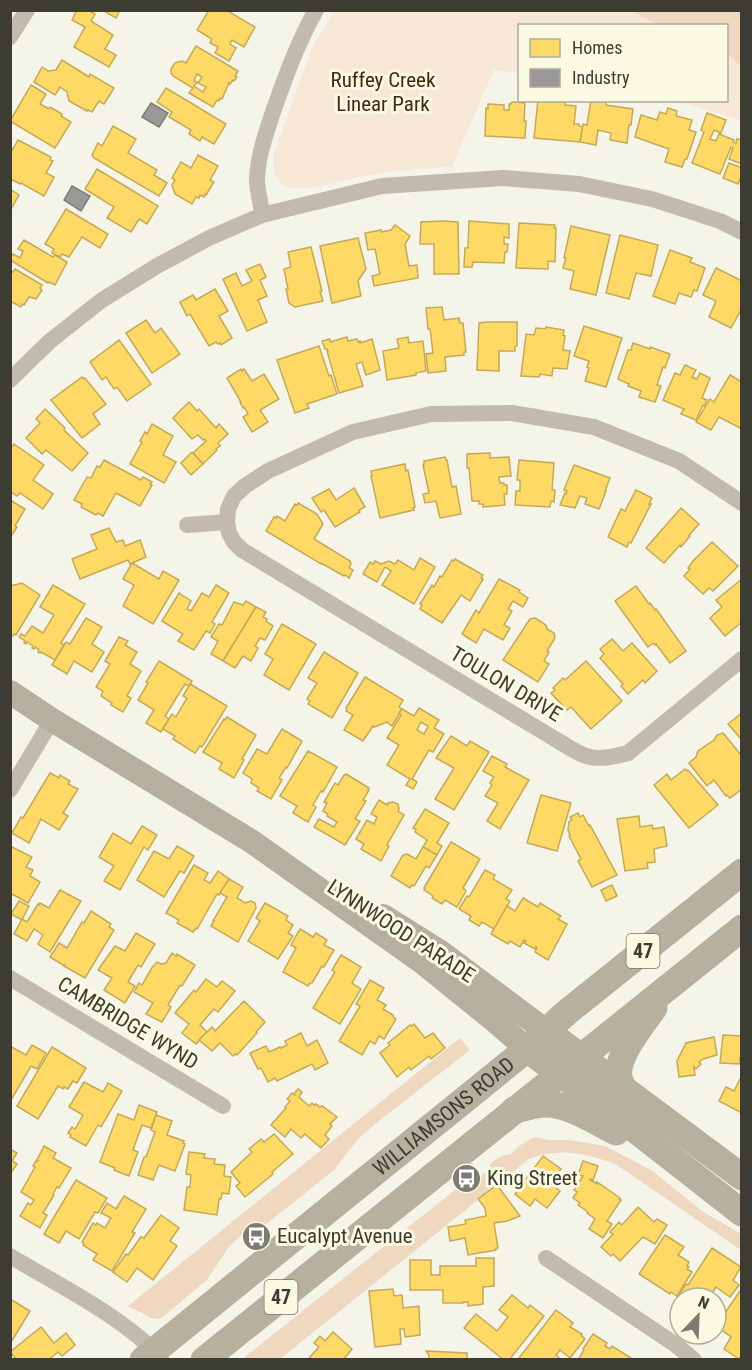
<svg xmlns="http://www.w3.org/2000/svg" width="752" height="1370" font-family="'Roboto Condensed',sans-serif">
<rect width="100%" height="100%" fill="#f4f4e8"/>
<!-- green -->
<g fill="#f7e7d6">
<path d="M 686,10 L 704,25 L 520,26 L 519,73 L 494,70 L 452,166 C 425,169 397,170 370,175 C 351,178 309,191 292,188 C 276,185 273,170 273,156 L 312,48 L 334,11 Z"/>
<polygon points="727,45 741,58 741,120 676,101 726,100"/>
</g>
<!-- forest -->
<g fill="#efd7c0">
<polygon points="633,11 741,11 741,66 727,54 726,26 657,25"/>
<polygon points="460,1038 470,1050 375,1124 358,1139 334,1170 265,1225 241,1236 230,1245 207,1280 160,1319 151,1318 128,1306"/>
<path d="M 534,1137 L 549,1140 L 569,1140 L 605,1146 L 651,1170 L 702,1211 L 741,1234 L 741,1250 L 617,1165 C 587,1153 560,1147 529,1159 L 280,1359 L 241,1360 L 470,1178 L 474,1182 L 486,1172 L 492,1162 L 502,1156 L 511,1154 L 519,1146 Z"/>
</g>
<!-- homes -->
<g fill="#ffd966" stroke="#c4aa56" stroke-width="1.5" fill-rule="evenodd">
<polygon points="77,10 88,10 95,14 91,21 113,35 105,49 116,55 109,67 74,47 85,27 72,20"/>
<polygon points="102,10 120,10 116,18"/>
<polygon points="209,10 226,10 255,27 244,47 232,40 230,44 236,48 229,61 215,53 218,47 210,43 212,39 197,30"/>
<path d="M 196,46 L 238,71 L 235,76 L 237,77 L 234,81 L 233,80 L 230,84 L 229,83 L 222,99 L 220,98 L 219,101 L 217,100 L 213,107 L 189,93 L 193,88 L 173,76 L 171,73 L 171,69 L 175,63 L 182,61 L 186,63 ZM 197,74 L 202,77 L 198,83 L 206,87 L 203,92 L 194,86 L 197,82 L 194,81 Z"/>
<polygon points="62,60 89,77 90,74 114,88 104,104 99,101 92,112 88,110 87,111 69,101 67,92 60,87 55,95 34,82 42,67 48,71 56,70"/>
<polygon points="31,85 46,94 40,104 49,109 50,107 62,114 61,116 71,122 55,148 10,121"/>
<polygon points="166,88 226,124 214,144 202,137 200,141 189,134 191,130 169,117 172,112 157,102"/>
<polygon points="538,100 565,101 565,105 576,106 574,124 579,124 579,126 583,127 580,142 534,138"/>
<polygon points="591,100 606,100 606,105 633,109 631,125 629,125 627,143 610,140 611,133 598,130 596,145 580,142 583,124 587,125"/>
<polygon points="512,102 525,103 524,121 526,121 525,138 485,136 486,108 488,109 488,104 504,105 504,110 509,110 509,104 511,104"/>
<polygon points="668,108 677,111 676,116 692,120 689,130 696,132 687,159 685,159 682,167 665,162 669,149 635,137 641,115 657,120 660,112 666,114"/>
<polygon points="707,113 726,120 721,133 714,130 710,139 716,141 719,134 734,140 733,142 736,143 737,139 742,140 742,164 729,159 733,148 731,147 720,174 692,163 704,132 701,130"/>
<polygon points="113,126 136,139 128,153 157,170 154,175 167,183 159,196 94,158 92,155 98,143 102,146"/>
<polygon points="18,140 51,157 50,160 53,161 46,173 54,177 44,196 21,183 20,184 11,179 10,154"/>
<polygon points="198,155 218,166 210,180 214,182 206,195 205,194 204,197 200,195 199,198 196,197 192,204 175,194 172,185 175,180 172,178 181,162 191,168"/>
<polygon points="729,163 742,168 742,174 738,184 723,178"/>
<polygon points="97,169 158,206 147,224 139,219 131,232 107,218 114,207 85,189"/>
<polygon points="10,189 19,195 11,209 10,209"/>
<polygon points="66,209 108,234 100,248 82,237 69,257 62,254 60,257 52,253 54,249 45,244"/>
<polygon points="443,221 458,222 459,274 434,274 434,244 420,244 421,222"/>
<polygon points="469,221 509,224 509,238 504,237 504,244 508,244 507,252 505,252 504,263 473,262 472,267 464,267 465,248 468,248"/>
<polygon points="519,223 555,225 554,228 556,228 555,262 548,261 548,269 516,268"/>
<polygon points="395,225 410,236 405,244 409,266 417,265 418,278 374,286 372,276 380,274 375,249 368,250 365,233 381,230 381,232 391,230"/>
<polygon points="571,226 610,235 596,295 570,289 574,271 563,268 566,258 564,258"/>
<polygon points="620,235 658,245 651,276 636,273 629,299 606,293"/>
<polygon points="358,238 366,269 358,281 361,296 332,303 320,246"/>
<polygon points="24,240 53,257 55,255 67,262 55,285 49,282 48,283 10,260 13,254 20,258 23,251 18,249"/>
<polygon points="311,247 322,291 320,291 323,301 295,307 289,303 286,289 288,289 284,269 291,267 288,252"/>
<polygon points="670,250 692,258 690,262 705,268 697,291 694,290 691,297 679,293 675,304 653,296"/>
<polygon points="260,264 266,277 260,280 267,296 258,300 267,322 247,331 223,279 236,273 242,286 252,281 246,270"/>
<polygon points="716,268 742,281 742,308 731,328 709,317 716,301 703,295"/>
<polygon points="15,269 42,285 40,288 42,290 36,299 29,297 24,305 22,304 21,307 10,301 10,271 13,272"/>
<polygon points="215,289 228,311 219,316 232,338 221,345 220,343 218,344 216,342 209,346 190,314 187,316 180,302 193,295 196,300"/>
<polygon points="442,307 444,320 459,318 460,323 463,323 466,352 464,352 464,355 445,357 446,371 428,373 426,354 433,353 430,329 428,329 426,308"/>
<polygon points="146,320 155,333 161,328 180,354 152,373 126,333"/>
<polygon points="487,322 517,322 517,346 515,346 515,351 499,351 499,371 477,370 479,323"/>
<polygon points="584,326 622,338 606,387 585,381 589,368 587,367 589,361 574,356"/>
<polygon points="546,327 564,330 563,335 565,336 563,350 570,351 567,369 553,368 552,376 540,374 539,377 521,376 526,334 534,335 536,328 546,329"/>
<polygon points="347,337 348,341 357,339 358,342 360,341 360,343 372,339 380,370 366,375 362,362 356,364 363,386 339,393 327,351 328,351 327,349 325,349 322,341 330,339 330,342"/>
<polygon points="408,337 409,343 423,341 426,371 416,373 416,375 387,380 383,351 399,348 397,339"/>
<polygon points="119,340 151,384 127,401 117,387 114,389 106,377 102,380 90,362"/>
<polygon points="633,343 650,349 650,347 670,354 665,368 663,367 657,385 661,386 655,402 639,397 641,391 628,386 629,384 618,379 628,350 631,350"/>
<polygon points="319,346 329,376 331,375 337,394 307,404 309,408 295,413 277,360"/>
<polygon points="685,365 696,370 692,377 697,379 700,373 710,378 702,398 707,400 704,406 703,405 696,420 681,414 684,409 663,400 675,373 680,375"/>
<polygon points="241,369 242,371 244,369 252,381 264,374 279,399 260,410 268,422 252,432 243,417 248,414 244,407 243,408 240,402 241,402 227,378"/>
<polygon points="730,375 742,382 742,429 719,417 711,430 696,422 710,399 714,402"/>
<polygon points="82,377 84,379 85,378 106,404 93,414 100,424 82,438 51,400"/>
<polygon points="189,402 197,411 199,409 216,428 219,424 228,434 218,443 220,446 216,449 217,450 203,464 193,453 206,441 205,439 203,440 198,435 192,439 173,418"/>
<polygon points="45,409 65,428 64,430 88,453 72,471 46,450 42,454 26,438 40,423 36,419"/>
<polygon points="152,424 173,436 163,455 176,462 164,483 130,464 142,442 140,441 145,432 147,434"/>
<polygon points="14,444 44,465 33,480 53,494 43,509 20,493 17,496 10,491 10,445 13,446"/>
<polygon points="192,452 203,464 191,475 181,463"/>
<polygon points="490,453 490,458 509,457 511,476 499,477 500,483 504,483 504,485 507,485 507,494 504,494 505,505 483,507 483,504 479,504 479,501 472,501 469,468 467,468 467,454"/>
<polygon points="445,457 446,460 447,460 452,487 456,486 461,514 440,518 436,501 425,503 423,494 429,493 423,465 424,464 424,461"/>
<polygon points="104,460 141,480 143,477 152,482 150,484 152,485 140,506 116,493 103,516 98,513 96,515 81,507 82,504 74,500 87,477 91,478 97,466 100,467"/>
<polygon points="519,460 554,463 552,490 555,490 554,502 551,501 550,507 515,505 516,491 520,491 520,480 517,480"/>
<polygon points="405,464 406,471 408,470 415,507 413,508 414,510 380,518 371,476 372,476 371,471"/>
<polygon points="574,465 610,478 605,491 606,491 599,509 585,504 587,498 580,496 575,508 560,505 565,493 566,494 567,491 564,490"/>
<polygon points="354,488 365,507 359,510 360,512 335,527 324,510 321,512 312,498 329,489 336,500"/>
<polygon points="636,490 652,498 649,504 651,504 631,543 629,542 627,547 608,537 621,509 625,511"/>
<polygon points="10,500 25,509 15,526 17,527 10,538"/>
<polygon points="298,503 317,514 323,524 314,539 350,561 351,564 349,568 353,570 349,578 345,575 344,576 321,563 321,564 266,531 274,517 276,518 277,516 285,521 295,504 297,505"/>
<polygon points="681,508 699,524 689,535 690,536 681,547 680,545 664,563 646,548"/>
<polygon points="109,528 116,542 123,540 125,546 140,540 146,557 130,564 128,560 80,579 72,559 97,549 91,535"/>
<polygon points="712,542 738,566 713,591 709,588 703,594 684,576 690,569 688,568 693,561"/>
<polygon points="420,558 435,567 414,604 382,585 391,571 385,567 377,582 363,574 370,562 373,564 375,561 381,564 389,561 395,564 398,560 414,570"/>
<polygon points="455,559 483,575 481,578 483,579 470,601 461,595 442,623 420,609 422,605 420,604 432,585 434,587 440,576 442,577 452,560 454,561"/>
<polygon points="132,563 159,579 163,571 179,580 153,624 123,606 134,585 123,579"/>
<polygon points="499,579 520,590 519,592 528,598 523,607 513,601 508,609 512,611 504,625 510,628 503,640 484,629 476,643 462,634 476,610 479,613"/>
<polygon points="742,579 742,622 725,636 710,618 722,607 716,600"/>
<polygon points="22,583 40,595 16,635 14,634 11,638 10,586"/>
<polygon points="53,585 85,604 61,643 64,645 55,660 41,652 40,653 38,652 39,650 35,647 34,649 32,648 33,646 27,642 26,644 24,643 25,641 19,637 21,634 25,636 32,626 43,633 54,615 40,607"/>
<polygon points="216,585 229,593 212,622 215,624 210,633 206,631 194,650 178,641 183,634 162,621 179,593 191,601 187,609 191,611 202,593 209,597"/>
<polygon points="636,586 649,604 650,603 655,610 656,609 686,651 670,663 656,644 655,645 653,643 648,647 615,601"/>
<polygon points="246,601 256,607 223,661 211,654 218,641 211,637 219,624 222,625 234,602 243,605"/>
<polygon points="256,607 266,612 263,617 267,619 266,621 273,626 265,640 260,638 255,646 258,648 251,661 243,656 235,668 223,661"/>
<polygon points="86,618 102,627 92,644 104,652 92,672 74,661 67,674 52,665 66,642 70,644"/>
<polygon points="535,618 546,625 547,629 554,633 555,638 547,651 549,652 544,661 549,664 538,682 503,660 530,619"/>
<polygon points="282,624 316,644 289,690 264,675 273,659 265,654"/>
<polygon points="119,637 128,641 125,645 137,652 130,664 141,671 127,696 131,698 123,712 111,705 112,703 101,696 103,691 96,687 110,664 105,661"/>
<polygon points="612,639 623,651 632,643 657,671 645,683 643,680 628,694 621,686 623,684 600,658 604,654 600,649"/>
<polygon points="324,652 358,673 332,718 308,704 310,701 307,699 317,683 308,678"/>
<polygon points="159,661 192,681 189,686 185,684 165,716 169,719 161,732 146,723 154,710 138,700 148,683 146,682"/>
<polygon points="586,661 622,701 591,729 571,707 567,710 551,693 555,690 553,688 563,678 565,680"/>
<polygon points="365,677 403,700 399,707 402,709 392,726 387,722 374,727 373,726 363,741 344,730 353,715 346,711 347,709 346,708"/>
<polygon points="190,684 227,706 202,747 200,746 195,753 173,739 175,736 163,729 172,714 176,717 187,698 183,696"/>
<path d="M 419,708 L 439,720 L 434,728 L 444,734 L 433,752 L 429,750 L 412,779 L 417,782 L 413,789 L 406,785 L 410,779 L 387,765 L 399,745 L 387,738 L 401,715 L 399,713 L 402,709 L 414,716 ZM 421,722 L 428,726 L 424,734 L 417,730 Z"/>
<polygon points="742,713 742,740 728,724"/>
<polygon points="227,717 256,735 242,759 244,760 234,778 219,769 222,763 203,752 224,719 225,720"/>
<polygon points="282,729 302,741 287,768 286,767 279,778 282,780 271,799 257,791 259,788 251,783 252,779 243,773 257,749 267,754"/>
<polygon points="723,733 742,756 742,789 730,798 727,795 726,796 714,780 707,786 689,763 696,757 698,751 714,740 717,735"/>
<polygon points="451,736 467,746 470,741 489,752 454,810 435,799 454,768 436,758"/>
<polygon points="308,751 337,767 323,792 321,791 313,805 316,807 308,822 293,813 297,806 280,796"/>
<polygon points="492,756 507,764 505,767 529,780 500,829 487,821 498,803 485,796 492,785 490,783 494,777 483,771"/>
<polygon points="685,769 687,771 688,770 718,805 689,828 654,785 667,774 671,780"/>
<polygon points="50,773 59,778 60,775 70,781 68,784 78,789 63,813 68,816 59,830 41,819 29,843 12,833 21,817 23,818"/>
<polygon points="346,774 369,788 368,789 369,790 363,800 366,801 355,819 360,821 345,845 314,827 319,819 334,827 337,822 327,816 328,814 323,811 327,803 324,802 335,783 338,785 344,775"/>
<polygon points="541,795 571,803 557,851 527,843"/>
<polygon points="379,800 387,805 388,803 393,802 398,804 399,809 398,811 404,815 387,845 389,846 381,861 361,849 364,844 356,839 367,820 374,824 377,817 371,814"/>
<polygon points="425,809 449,823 437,843 442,846 437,855 423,847 427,840 415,832 416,829 413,828"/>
<polygon points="578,813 580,817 583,815 589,826 590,825 617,875 592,887 578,861 581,859 569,836 570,835 568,830 569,822 572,820 570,817"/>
<polygon points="639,816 640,827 652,825 653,829 664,827 667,846 654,849 655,862 647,863 648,868 625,871 617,819"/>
<polygon points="142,826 157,835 148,850 144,847 120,890 104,881 114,866 99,857 113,833 131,844"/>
<polygon points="451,842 480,859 463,888 466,891 457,907 445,900 442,904 432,898 433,896 424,890 425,889 424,888"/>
<polygon points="10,846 32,857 26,867 33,870 30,876 40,882 28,903 10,893"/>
<polygon points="177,846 194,856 184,873 180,871 164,897 137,880 154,851 169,859"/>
<polygon points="423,847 437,855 429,868 426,866 414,886 412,885 410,888 391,876 403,855 407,854 416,859"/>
<polygon points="194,865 208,873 204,880 210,883 218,871 229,879 219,895 217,894 197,929 196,928 193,932 177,923 179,920 166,913"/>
<polygon points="485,870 495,875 493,879 512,890 506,899 510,901 494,929 482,922 479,926 469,920 471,916 459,909 467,896 469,897"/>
<polygon points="229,879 243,887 237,898 245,903 251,901 255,903 256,908 238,942 211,926 214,921 213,921 227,897 220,893"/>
<polygon points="612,885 617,896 606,901 601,890"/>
<polygon points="60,890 81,901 50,952 38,944 43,935 34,929 27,941 14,934 22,919 27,922 38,904 39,905 40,903 49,908"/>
<polygon points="523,898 538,907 540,903 561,916 558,919 567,924 548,960 535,952 537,948 536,947 535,949 524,943 526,941 524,940 520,947 510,941 508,944 491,934 507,906 515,911"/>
<polygon points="19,901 29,906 22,920 11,914"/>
<polygon points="265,903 288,916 286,920 293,925 288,933 293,936 278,959 248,941 260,921 256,918"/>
<polygon points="91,911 111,924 109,927 114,930 85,978 64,966 65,965 63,965 50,957 59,943 67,948 82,922 84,923"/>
<polygon points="300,929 313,937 316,933 327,940 324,945 334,950 324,967 322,966 312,983 310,983 308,986 283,972 296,948 291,945"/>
<polygon points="136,933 155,944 141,967 138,965 128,982 135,986 125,1003 104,990 112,978 98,970 115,946 125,951"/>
<polygon points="172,953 176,956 177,954 195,965 182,986 180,985 168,1005 171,1007 162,1022 146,1014 153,1003 134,992 139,983 142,985 153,966 154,966 157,962 161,964 166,963"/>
<polygon points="341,955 361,967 352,983 361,989 340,1024 313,1008 335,972 332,970"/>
<polygon points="206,979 217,987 222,981 235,991 218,1012 214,1009 200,1025 207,1032 196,1044 182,1033 189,1024 175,1013 194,990 196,992"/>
<polygon points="370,980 384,988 377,1000 386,1005 383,1009 393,1015 392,1016 396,1019 384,1039 379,1036 375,1044 370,1041 362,1055 339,1041 360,1006 356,1004"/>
<polygon points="244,1001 265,1022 256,1032 257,1033 237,1055 235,1054 233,1056 220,1043 212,1051 199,1040 212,1027 215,1031"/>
<polygon points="414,1024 425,1038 433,1033 445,1048 431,1059 429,1056 411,1070 409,1067 397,1077 380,1053 390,1045 388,1043 410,1025 411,1026"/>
<polygon points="301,1033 307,1046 317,1040 328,1063 315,1070 312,1064 277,1081 275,1078 268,1082 261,1068 258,1069 250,1053 266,1046 269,1052 280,1047 281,1048 287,1045 285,1041"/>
<polygon points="723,1035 742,1036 742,1060 740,1058 740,1064 720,1063"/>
<polygon points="714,1037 717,1055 703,1059 699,1062 701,1064 696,1069 694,1067 695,1075 679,1077 677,1061 686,1043"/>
<polygon points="32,1045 46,1053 37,1069 31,1066 11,1100 10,1046 26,1055"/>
<polygon points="52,1047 86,1068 77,1083 73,1081 68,1089 64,1087 63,1089 58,1086 38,1119 17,1106"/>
<polygon points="740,1079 742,1079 742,1113 719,1101 726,1087 734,1091"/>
<polygon points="84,1082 103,1092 108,1083 122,1091 101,1127 98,1125 86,1146 70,1137 71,1135 68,1133 72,1127 75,1129 83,1115 69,1107"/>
<polygon points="298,1089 302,1092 299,1097 309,1106 312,1103 314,1105 316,1104 320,1107 322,1106 337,1117 330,1124 332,1126 325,1135 329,1139 321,1148 305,1134 301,1138 291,1129 285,1137 271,1125 286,1108 285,1107 290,1101 287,1099 292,1093 295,1096 294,1094"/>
<polygon points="139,1105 157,1112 151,1128 142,1125 133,1150 138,1152 129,1176 114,1170 115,1168 100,1162 118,1114 134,1120"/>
<polygon points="156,1115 172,1121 167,1135 184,1141 183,1143 185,1144 175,1171 159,1165 153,1180 138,1175 144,1157 146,1157 155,1132 151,1130"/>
<polygon points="274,1134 293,1154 272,1172 273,1174 245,1197 236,1186 240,1183 231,1172 252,1152 249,1149 261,1139 264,1142"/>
<polygon points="44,1146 56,1153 53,1158 71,1168 59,1188 57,1187 53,1194 54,1195 43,1213 47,1215 40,1228 20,1216 28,1203 31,1205 34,1200 21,1192 35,1167 33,1166 36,1161 39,1161 37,1160"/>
<polygon points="10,1149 17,1153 12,1161 17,1164 10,1174"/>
<polygon points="189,1152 205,1154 204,1158 215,1159 214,1164 225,1165 224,1176 231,1177 229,1194 222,1193 221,1199 219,1199 217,1215 184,1210 187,1187 190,1187 191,1175 186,1174"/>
<polygon points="543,1156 561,1169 558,1173 562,1176 554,1186 560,1191 547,1208 535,1199 530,1206 515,1194"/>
<polygon points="583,1161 598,1166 593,1180 589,1179 597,1184 597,1182 620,1198 619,1199 621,1200 607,1221 612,1224 603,1238 589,1229 595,1219 587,1213 588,1212 578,1205 580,1203 573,1198 577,1192 574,1190 583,1176 578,1175"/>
<polygon points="76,1180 107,1198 98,1213 95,1212 79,1239 66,1231 59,1243 44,1234"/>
<polygon points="497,1185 520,1216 507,1221 494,1223 498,1248 496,1248 496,1250 468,1255 465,1238 450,1241 448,1227 466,1224 465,1220 486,1216 485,1208 478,1199"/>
<polygon points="124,1196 146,1209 132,1232 135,1233 112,1271 93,1260 97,1254 83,1245 84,1243 82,1242 93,1223 96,1225 97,1223 105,1228 111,1218 101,1213 107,1203 116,1209"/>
<polygon points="638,1207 654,1222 657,1219 667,1225 655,1244 643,1237 620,1261 613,1254 611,1256 601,1247 613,1234 610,1232 619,1222 622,1225"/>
<polygon points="161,1215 179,1228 170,1241 177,1246 153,1280 137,1268 127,1282 113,1272 126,1254 128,1255 141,1237 144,1238"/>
<polygon points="665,1235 684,1247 678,1255 689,1262 687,1266 689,1267 687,1269 692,1272 677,1296 671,1292 670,1294 639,1274"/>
<polygon points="712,1248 741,1267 733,1280 739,1285 730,1297 716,1287 709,1298 701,1294 699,1298 680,1299 677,1297 686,1284 688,1285"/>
<polygon points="476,1258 494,1258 494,1286 483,1287 483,1304 468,1306 468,1302 463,1302 463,1303 443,1303 443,1290 410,1290 410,1260 431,1260 431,1275 440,1275 440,1266 476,1266"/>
<polygon points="393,1289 394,1296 402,1295 403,1308 419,1306 420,1335 405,1337 404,1329 400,1329 401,1344 375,1347 369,1291"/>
<polygon points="740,1291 742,1292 742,1355 739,1359 724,1349 731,1337 716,1326"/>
<polygon points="512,1295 528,1308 530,1305 544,1316 509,1360 504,1360 464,1328 476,1314 497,1331 508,1317 499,1310"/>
<polygon points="10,1299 30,1311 10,1344"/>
<polygon points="556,1310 573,1323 570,1327 582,1334 581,1335 585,1339 570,1358 560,1350 556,1355 561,1360 520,1360 519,1358"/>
<polygon points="41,1327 54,1343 66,1333 75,1345 62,1356 58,1352 48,1360 17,1360 10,1352"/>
<polygon points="333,1332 352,1349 343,1360 308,1359 319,1347 314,1343 320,1336 325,1341"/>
<polygon points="593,1334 607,1343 605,1346 610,1349 612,1346 631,1358 630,1360 578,1360 584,1350 583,1349"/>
<polygon points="426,1351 467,1353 467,1360 429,1360 429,1355"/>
</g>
<!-- industry -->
<g fill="#999" stroke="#7d7d7a" stroke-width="1.5">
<polygon points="151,103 168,113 159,127 142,117"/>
<polygon points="72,186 90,196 81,211 64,200"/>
</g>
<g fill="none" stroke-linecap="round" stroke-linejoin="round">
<!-- street -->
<g stroke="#c1baad" stroke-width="16">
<polyline points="10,37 27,10"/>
<path d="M 262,215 C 261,204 258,193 257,182 C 257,158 266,133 274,109 C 286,75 298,42 316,10"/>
<polyline points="10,380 50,341 102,300 157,266 209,238 262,215 382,186 503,178 579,184 652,199 720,221 742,232"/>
<path d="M 742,503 L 679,461 L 594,427 L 512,413 L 431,414 L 353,432 L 268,471 L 245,486 L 234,496 L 228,509 L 227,522 L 229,533 L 234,542 L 242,550 L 555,739 C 586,758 592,763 628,753 L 742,659"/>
<polyline points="187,525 227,522"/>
<polyline points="10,790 52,720"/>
<polyline points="10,978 223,1106"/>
<path d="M 10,1256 C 62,1287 118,1314 161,1357"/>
<polyline points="546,1258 676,1345 694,1360"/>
</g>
<!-- secondary -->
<g stroke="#b6ae9e" stroke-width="24">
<polyline points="10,692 52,720 251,841 422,962 495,1021 527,1049"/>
<polyline points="383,916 442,953 546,1031"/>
</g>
<!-- primary -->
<g stroke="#b8b09f" stroke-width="27">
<polyline points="546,1031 742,1177"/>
<polyline points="527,1049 642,1135 742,1213"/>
<path d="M 625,1091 C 623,1087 620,1082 619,1078 C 615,1057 642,1025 654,1008"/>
<path d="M 514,1110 C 524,1108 536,1104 546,1104 C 569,1104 596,1122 616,1132"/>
<path id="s1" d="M 143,1360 L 527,1049 L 566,1013 L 742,872"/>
<polyline points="204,1360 742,928"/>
</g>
</g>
<!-- icons -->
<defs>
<symbol id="bus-disc" viewBox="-11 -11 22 22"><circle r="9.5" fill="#7c7c72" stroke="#faf9e2"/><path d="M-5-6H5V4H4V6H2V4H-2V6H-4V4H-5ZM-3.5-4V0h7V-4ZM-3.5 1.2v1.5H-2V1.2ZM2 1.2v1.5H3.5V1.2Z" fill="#fff"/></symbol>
</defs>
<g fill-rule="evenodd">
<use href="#bus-disc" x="450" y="1162" width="33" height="33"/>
<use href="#bus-disc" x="240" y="1220" width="33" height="33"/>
</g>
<g text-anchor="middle" stroke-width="6" stroke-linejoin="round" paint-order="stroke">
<!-- shield labels -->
<g fill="#faf9e2" stroke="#757567" stroke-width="1.5">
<rect x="626.5" y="934" width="33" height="34" rx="4.5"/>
<rect x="264.5" y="1280" width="33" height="34" rx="4.5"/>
</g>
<g font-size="20" font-weight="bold" fill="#3c3c32">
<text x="643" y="958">47</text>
<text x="281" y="1304">47</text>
</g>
<!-- park labels -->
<g font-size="21" fill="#44270e" stroke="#faf9e2">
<text x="383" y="87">Ruffey Creek<tspan x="383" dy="24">Linear Park</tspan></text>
</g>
<!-- street labels -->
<g font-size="21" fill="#3c3c32" stroke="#faf9e2">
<text transform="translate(506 684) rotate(31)" y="7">TOULON DRIVE</text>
<text transform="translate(401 931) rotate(33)" y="7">LYNNWOOD PARADE</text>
<text transform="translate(128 1023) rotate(31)" y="7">CAMBRIDGE WYND</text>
<text dy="7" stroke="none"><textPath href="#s1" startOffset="387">WILLIAMSONS ROAD</textPath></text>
</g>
<!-- poi labels -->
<g font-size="21" fill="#3c3c32" stroke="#faf9e2" text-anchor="start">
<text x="487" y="1185">King Street</text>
<text x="277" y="1243">Eucalypt Avenue</text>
</g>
</g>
<!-- border -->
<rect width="752" height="1370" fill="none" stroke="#3c3c32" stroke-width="24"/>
<!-- legend -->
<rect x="518" y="24" width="210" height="78" fill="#faf9e2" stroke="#aead9c" stroke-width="1.5"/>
<rect x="530" y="39" width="30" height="18" fill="#ffd966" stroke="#aead9c" stroke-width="1.5"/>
<text x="572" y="54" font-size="18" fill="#3c3c32">Homes</text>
<rect x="530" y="69" width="30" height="18" fill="#999999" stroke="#aead9c" stroke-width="1.5"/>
<text x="572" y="84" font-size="18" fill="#3c3c32">Industry</text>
<!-- north arrow -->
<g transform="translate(698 1316) rotate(23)"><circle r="28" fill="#faf9e2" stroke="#aead9c" stroke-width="1.5"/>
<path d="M0-4.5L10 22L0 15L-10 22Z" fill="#7c7c72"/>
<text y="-9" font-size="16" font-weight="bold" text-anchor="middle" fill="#3c3c32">N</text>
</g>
</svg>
